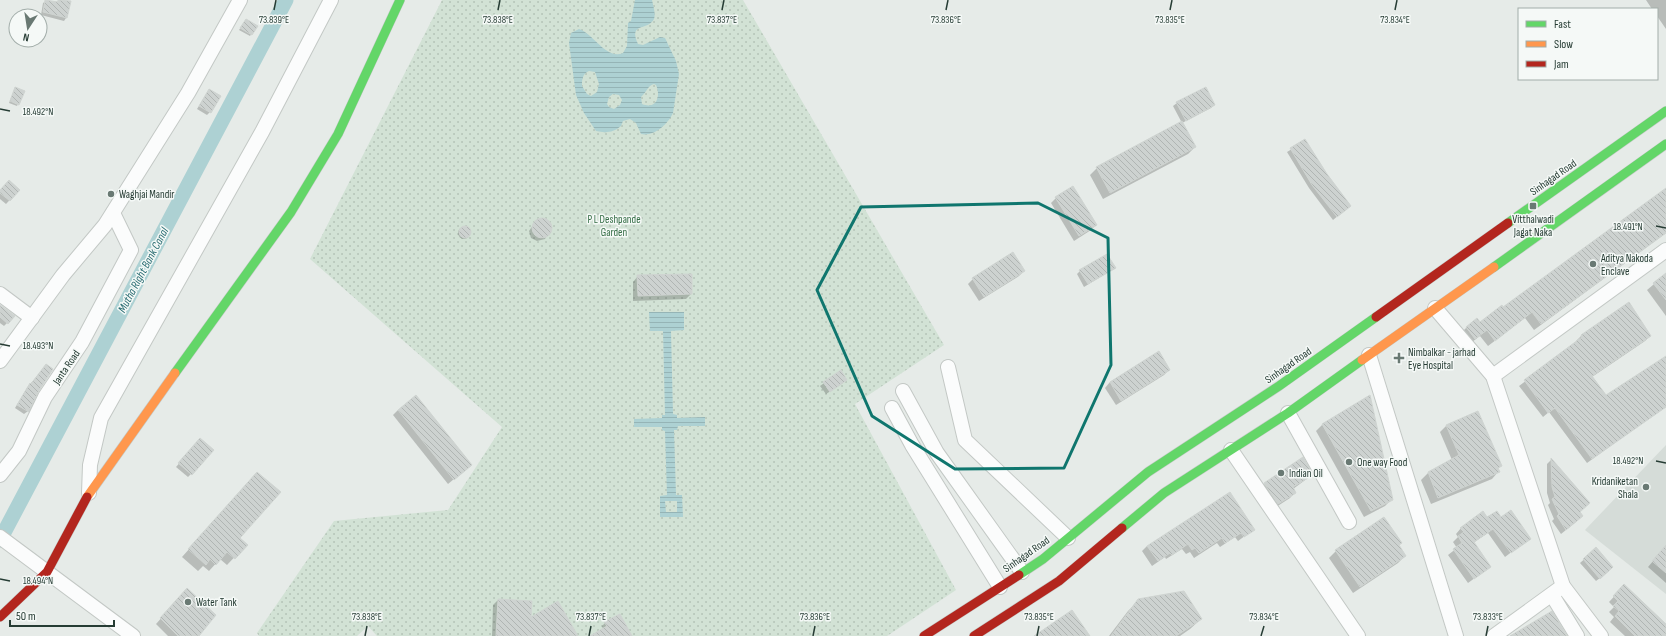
<svg xmlns="http://www.w3.org/2000/svg" width="1666" height="636" font-family="'Sofia Sans Condensed',sans-serif">
<defs>
<pattern id="park-dots" width="8" height="8" patternUnits="userSpaceOnUse"><rect width="8" height="8" fill="#d2e2d5"/><path d="M2 2h.1M6 6h.1" fill="none" stroke="#b4c3b7" stroke-width="1.8" stroke-linecap="round"/></pattern>
<pattern id="water-rules" width="6" height="5" patternUnits="userSpaceOnUse"><rect width="6" height="5" fill="#add1d3"/><path d="M0 2.5h6" fill="none" stroke="#95b4b6"/></pattern>
<pattern id="building-back-hatch" width="6" height="6" patternUnits="userSpaceOnUse"><rect width="6" height="6" fill="#cdd2d0"/><path d="M-1 5l2 2M0 0l6 6M5-1l2 2" fill="none" stroke="#b0b5b3"/></pattern>
</defs>
<rect width="100%" height="100%" fill="#e6ebe8"/>
<!-- built -->
<polygon fill="#d5dcd8" points="1666,445 1666,594 1585,530"/>
<!-- park -->
<polygon fill="url(#park-dots)" points="442,0 743,0 944,345 855,404 956,590 887,636 377,636 368,626 357,636 259,636 257,633 334,521 448,510 502,427 310,259"/>
<!-- water -->
<g fill="url(#water-rules)" fill-rule="evenodd">
<path d="M 635,0 L 652,0 C 653,5 656,14 654,19 C 648,31 628,22 638,44 L 643,45 L 660,37 L 665,38 L 676,61 L 679,74 L 673,113 C 668,124 654,137 641,134 L 636,123 L 630,119 L 623,121 L 621,126 C 613,133 605,133 596,131 L 584,113 L 576,95 L 569,43 L 571,33 L 579,29 C 594,34 606,60 623,53 L 627,46 L 628,23 L 631,21 ZM 589,71 L 595,72 L 599,84 L 597,92 L 591,96 L 587,94 L 582,86 C 582,80 582,74 589,71 ZM 654,84 L 656,85 C 661,96 657,110 642,104 L 641,97 C 646,93 648,85 654,84 ZM 613,94 L 619,95 L 622,100 L 620,105 L 614,109 L 609,107 L 607,104 L 609,97 Z"/>
<path d="M 649,312 L 684,312 L 684,330 L 671,331 L 673,414 L 677,415 L 677,418 L 705,417 L 705,426 L 678,426 L 677,430 L 674,430 L 676,495 L 682,495 L 683,517 L 660,517 L 660,496 L 667,495 L 665,431 L 662,430 L 662,427 L 634,427 L 634,419 L 662,418 L 662,415 L 665,415 L 663,331 L 650,331 ZM 665,501 L 677,501 L 677,512 L 666,512 Z"/>
</g>
<!-- shadow -->
<g fill="#0003">
<polygon points="59,0 70,2 66,18 64,21 41,15 43,3 46,1 56,3"/>
<polygon points="1646,0 1666,0 1666,29 1657,16 1657,9 1652,9"/>
<polygon points="246,20 256,26 250,36 239,30"/>
<polygon points="15,88 23,92 17,106 9,103"/>
<polygon points="209,90 210,112 207,115 197,109"/>
<polygon points="1177,103 1214,105 1211,108 1182,123 1195,147 1188,154 1103,199 1090,175 1097,168 1182,123 1173,106"/>
<polygon points="1305,141 1326,175 1350,206 1333,220 1309,188 1287,152"/>
<polygon points="19,190 6,204 0,199 0,191"/>
<polygon points="1666,195 1666,233 1534,330 1525,318 1488,346 1480,336 1468,345 1460,334 1467,327 1480,323 1503,308"/>
<polygon points="1056,198 1096,225 1091,230 1074,241 1051,203"/>
<polygon points="543,218 549,222 551,228 545,239 537,241 531,238 529,231 536,221"/>
<circle cx="464" cy="233" r="6"/>
<polygon points="1115,268 1084,287 1077,274 1080,271"/>
<polygon points="1024,271 1019,276 979,301 968,284 973,279"/>
<polygon points="1666,274 1666,316 1647,290"/>
<polygon points="638,276 691,294 686,299 633,301 633,282"/>
<polygon points="1628,304 1650,336 1645,341 1592,377 1606,397 1666,357 1666,407 1634,429 1587,463 1549,412 1543,417 1519,386 1577,342 1576,341 1581,336"/>
<polygon points="0,306 7,323 4,326 0,323"/>
<polygon points="1158,353 1169,370 1164,375 1116,405 1105,388 1110,382"/>
<polygon points="46,365 37,392 28,411 24,414 15,408 27,388"/>
<polygon points="841,371 843,383 826,394 820,386"/>
<polygon points="398,410 471,465 448,484 393,415"/>
<polygon points="1323,424 1392,499 1385,506 1364,517 1316,431"/>
<polygon points="1447,425 1501,466 1497,469 1498,472 1492,479 1431,504 1421,480 1428,473 1452,460 1440,432"/>
<polygon points="197,443 191,474 188,477 176,467"/>
<polygon points="1302,458 1312,475 1293,489 1295,492 1290,498 1273,509 1260,489 1265,484"/>
<polygon points="1551,460 1589,503 1579,512 1577,521 1561,534 1552,521 1554,519 1548,505 1550,503 1547,493 1547,464"/>
<polygon points="257,473 239,538 246,545 227,565 220,559 209,571 203,566 198,571 182,557"/>
<polygon points="1487,518 1501,518 1530,538 1505,557 1488,533 1473,543 1490,567 1468,583 1448,555 1457,548 1453,542 1458,537 1456,534 1461,528"/>
<polygon points="1253,530 1238,541 1235,537 1220,547 1217,543 1194,558 1190,552 1186,554 1182,549 1166,559 1165,557 1152,566 1142,551 1147,546"/>
<polygon points="1398,546 1405,556 1398,563 1353,593 1329,558 1336,551"/>
<polygon points="1666,546 1666,583 1648,567"/>
<polygon points="1596,549 1609,571 1596,581 1580,563"/>
<polygon points="1624,586 1666,625 1666,636 1625,636 1610,622 1614,617 1609,612 1614,607 1609,602"/>
<polygon points="182,595 197,636 168,636 156,624"/>
<polygon points="498,600 529,636 492,636 493,605"/>
<polygon points="1139,600 1201,619 1190,629 1180,636 1109,636 1128,611"/>
<polygon points="605,623 630,636 592,636 603,629 602,626"/>
</g>
<g fill="none" stroke-linecap="round" stroke-linejoin="round">
<!-- canal -->
<polyline stroke="#add1d3" stroke-width="15" points="0,540 286,0"/>
</g>
<!-- building -->
<g fill="url(#building-back-hatch)" stroke="#cfd4d1">
<polygon points="45,0 58,2 58,0 71,1 67,18 43,12"/>
<polygon points="246,19 258,26 252,35 240,28"/>
<polygon points="15,87 25,91 19,105 10,101"/>
<polygon points="1206,87 1215,105 1186,121 1176,102"/>
<polygon points="209,89 221,96 211,113 199,106"/>
<polygon points="1182,121 1196,147 1110,193 1096,167"/>
<polygon points="1305,139 1327,174 1351,206 1337,217 1312,185 1290,148"/>
<polygon points="9,180 20,190 10,201 0,193 0,190"/>
<polygon points="1073,186 1097,225 1079,236 1055,197"/>
<polygon points="1666,188 1666,233 1541,324 1532,312 1495,341 1487,330 1475,339 1466,327 1477,318 1480,322 1502,305 1503,307"/>
<circle cx="542" cy="228" r="10"/>
<circle cx="465" cy="232" r="6"/>
<polygon points="1013,252 1025,271 984,297 972,278"/>
<polygon points="1107,254 1116,268 1088,284 1079,270"/>
<polygon points="1666,273 1666,300 1653,283"/>
<polygon points="692,274 692,294 638,296 637,275"/>
<polygon points="1629,302 1651,336 1592,376 1606,395 1666,356 1666,407 1592,459 1555,408 1548,413 1524,380 1582,337 1581,335"/>
<polygon points="0,305 15,316 8,324 0,317"/>
<polygon points="1159,351 1170,370 1121,401 1110,382"/>
<polygon points="46,364 53,369 38,392 29,412 17,405 30,383 31,384"/>
<polygon points="841,370 847,380 830,392 823,382"/>
<polygon points="416,395 472,465 454,480 398,410"/>
<polygon points="1370,395 1393,500 1371,511 1322,424"/>
<polygon points="1478,411 1502,466 1498,468 1500,472 1438,498 1428,472 1459,455 1446,425"/>
<polygon points="200,438 214,450 192,475 178,463"/>
<polygon points="1303,457 1313,475 1293,487 1296,493 1278,504 1264,483"/>
<polygon points="1551,458 1590,503 1580,512 1583,516 1566,530 1557,516 1559,514 1552,499 1555,497 1552,487"/>
<polygon points="257,472 281,492 240,538 248,545 235,559 227,552 216,565 210,559 206,565 188,549"/>
<polygon points="1230,492 1255,530 1244,537 1241,533 1225,543 1222,538 1199,553 1195,548 1192,550 1188,544 1172,555 1170,553 1158,561 1147,546"/>
<polygon points="1511,510 1531,539 1511,553 1493,529 1474,542 1491,567 1474,579 1453,549 1462,543 1458,536 1464,532 1460,528 1483,511 1487,517 1497,511 1501,517"/>
<polygon points="1384,517 1402,543 1399,545 1406,556 1360,587 1335,550"/>
<polygon points="1666,545 1666,573 1652,561"/>
<polygon points="1596,547 1613,567 1600,579 1583,559"/>
<polygon points="1624,584 1666,624 1666,636 1635,636 1615,616 1619,611 1613,606 1618,601 1613,596"/>
<polygon points="187,588 216,615 199,636 178,636 160,618"/>
<polygon points="1184,591 1202,619 1176,636 1111,636 1138,599"/>
<polygon points="498,599 532,601 531,617 558,601 578,636 496,636"/>
<polygon points="1072,610 1090,636 1034,636"/>
<polygon points="1552,611 1567,636 1510,636"/>
<polygon points="620,614 632,636 590,636 607,626 604,622"/>
</g>
<g fill="none" stroke-linecap="round" stroke-linejoin="round">
<defs>
<g id="street">
<polyline points="0,294 32,318"/>
<polyline points="1435,308 1493,376 1563,586 1601,636"/>
<polyline points="1369,355 1456,636"/>
<polyline points="0,361 63,275 105,225 188,93 240,0"/>
<polyline points="948,367 965,440 1068,538"/>
<polyline points="1493,376 1666,250"/>
<polyline points="903,391 937,453 1022,572"/>
<polyline points="892,408 912,445 1000,587"/>
<polyline points="1288,413 1349,522"/>
<polyline points="1231,450 1358,636"/>
<polyline points="0,475 19,451 45,397 82,342 131,250 113,213"/>
<polyline points="89,493 90,465 101,418 262,132 331,0"/>
<polyline points="0,537 133,636"/>
<polyline points="1552,595 1577,636"/>
<polyline points="1494,636 1563,586"/>
</g>
<g id="fast">
<polyline points="1508,223 1666,111"/>
<polyline points="1494,267 1666,144"/>
<polyline points="175,373 291,212 338,134 400,0"/>
<polyline points="1122,528 1164,493 1288,413 1362,360"/>
<polyline points="1019,575 1043,559 1148,472 1279,386 1376,317"/>
</g>
<g id="slow">
<polyline points="1362,360 1494,267"/>
<polyline points="87,497 175,373"/>
</g>
<g id="jam">
<polyline points="1376,317 1508,223"/>
<polyline points="0,617 47,572 87,497"/>
<polyline points="924,636 1019,575"/>
<polyline points="974,636 1059,581 1122,528"/>
</g>
</defs>
<!-- street casing -->
<use href="#street" stroke="#c3c8c5" stroke-width="16"/>
<!-- fast casing -->
<use href="#fast" stroke="#c3c9c6" stroke-width="10"/>
<!-- slow casing -->
<use href="#slow" stroke="#c3c9c6" stroke-width="10"/>
<!-- jam casing -->
<use href="#jam" stroke="#c3c9c6" stroke-width="10"/>
<!-- street -->
<use href="#street" stroke="#fbfcfc" stroke-width="14"/>
<!-- fast -->
<use href="#fast" stroke="#63d668" stroke-width="9"/>
<!-- slow -->
<use href="#slow" stroke="#ff974d" stroke-width="9"/>
<!-- jam -->
<use href="#jam" stroke="#b3261e" stroke-width="9"/>
</g>
<!-- marked area -->
<path fill="none" stroke="#0f766e" stroke-width="3" stroke-linejoin="round" d="M 1038,203 L 1108,238 L 1111,365 L 1064,468 L 955,469 L 872,416 L 817,290 L 861,207 Z"/>
<!-- ticks -->
<path fill="none" stroke="#263c34" stroke-width="1.5" d="M 274,10 L 276,0M 498,10 L 500,0M 722,10 L 724,0M 946,10 L 948,0M 1170,10 L 1172,0M 1395,10 L 1397,0M 0,109 L 10,111M 1656,226 L 1666,228M 0,344 L 10,346M 1656,461 L 1666,463M 0,579 L 10,581M 365,636 L 367,626M 589,636 L 591,626M 813,636 L 815,626M 1037,636 L 1039,626M 1261,636 L 1264,626M 1486,636 L 1488,626"/>
<!-- markers -->
<g fill="#697973" stroke="#f5f9f7" stroke-width="1.5">
<circle cx="111" cy="194" r="4"/>
<rect x="1529" y="202" width="8" height="8" rx="2"/>
<circle cx="1593" cy="264" r="4"/>
<path d="M1397 352h4v4h4v4h-4v4h-4v-4h-4v-4h4z"/>
<circle cx="1349" cy="462" r="4"/>
<circle cx="1281" cy="473" r="4"/>
<circle cx="1646" cy="487" r="4"/>
<circle cx="188" cy="602" r="4"/>
</g>
<g text-anchor="middle" stroke-width="3" stroke-linejoin="round" paint-order="stroke">
<!-- street labels -->
<g font-size="11" fill="#263c34" stroke="#f5f9f7">
<text transform="translate(1553 177) rotate(-35)" y="4">Sinhagad Road</text>
<text transform="translate(1288 365) rotate(-35)" y="4">Sinhagad Road</text>
<text transform="translate(66 367) rotate(-56)" y="4">Janta Road</text>
<text transform="translate(1026 554) rotate(-35)" y="4">Sinhagad Road</text>
</g>
<!-- poi labels -->
<g font-size="11" fill="#263c34" stroke="#f5f9f7" text-anchor="start">
<text x="119" y="198">Waghjai Mandir</text>
<text x="1533" y="223" text-anchor="middle">Vitthalwadi<tspan x="1533" dy="13">Jagat Naka</tspan></text>
<text x="1601" y="262">Aditya Nakoda<tspan x="1601" dy="13">Enclave</tspan></text>
<text x="1408" y="356">Nimbalkar - jarhad<tspan x="1408" dy="13">Eye Hospital</tspan></text>
<text x="1357" y="466">One way Food</text>
<text x="1289" y="477">Indian Oil</text>
<text x="1638" y="485" text-anchor="end">Kridaniketan<tspan x="1638" dy="13">Shala</tspan></text>
<text x="196" y="606">Water Tank</text>
</g>
<!-- park labels -->
<g font-size="11" fill="#356e46" stroke="#f5f9f7">
<text x="614" y="223">P L Deshpande<tspan x="614" dy="13">Garden</tspan></text>
</g>
<!-- water labels -->
<g font-size="12" font-style="italic" fill="#276b71" stroke="#f5f9f7">
<text transform="translate(143 270) rotate(-62)" y="4">Mutha Right Bank Canal</text>
</g>
</g>
<g font-size="10" text-anchor="middle" fill="#263c34" stroke="#f5f9f7" stroke-width="3" stroke-linejoin="round" paint-order="stroke">
<text x="274" y="23">73.839°E</text>
<text x="498" y="23">73.838°E</text>
<text x="722" y="23">73.837°E</text>
<text x="946" y="23">73.836°E</text>
<text x="1170" y="23">73.835°E</text>
<text x="1395" y="23">73.834°E</text>
<text x="38" y="115">18.492°N</text>
<text x="1628" y="230">18.491°N</text>
<text x="38" y="349">18.493°N</text>
<text x="1628" y="464">18.492°N</text>
<text x="38" y="584">18.494°N</text>
<text x="367" y="620">73.838°E</text>
<text x="591" y="620">73.837°E</text>
<text x="815" y="620">73.836°E</text>
<text x="1039" y="620">73.835°E</text>
<text x="1264" y="620">73.834°E</text>
<text x="1488" y="620">73.833°E</text>
</g>
<!-- legend -->
<rect x="1518" y="8" width="140" height="72" fill="#f5f9f7" stroke="#a2ada9"/>
<rect x="1526" y="21" width="20" height="6" fill="#63d668" stroke="#a2ada9"/>
<text x="1554" y="28" font-size="12" fill="#263c34">Fast</text>
<rect x="1526" y="41" width="20" height="6" fill="#ff974d" stroke="#a2ada9"/>
<text x="1554" y="48" font-size="12" fill="#263c34">Slow</text>
<rect x="1526" y="61" width="20" height="6" fill="#b3261e" stroke="#a2ada9"/>
<text x="1554" y="68" font-size="12" fill="#263c34">Jam</text>
<!-- north arrow -->
<g transform="translate(28 28) rotate(192)"><circle r="19" fill="#f5f9f7" stroke="#a2ada9"/>
<path d="M0-3L7 15L0 10L-7 15Z" fill="#697973"/>
<text y="-6" font-size="11" font-weight="bold" text-anchor="middle" fill="#263c34">N</text>
</g>
<!-- scale -->
<path d="M10 620v6h104v-6" fill="none" stroke="#263c34" stroke-width="2"/>
<text x="16" y="620" font-size="12" fill="#263c34" stroke="#f5f9f7" stroke-width="3" paint-order="stroke">50 m</text>
</svg>
